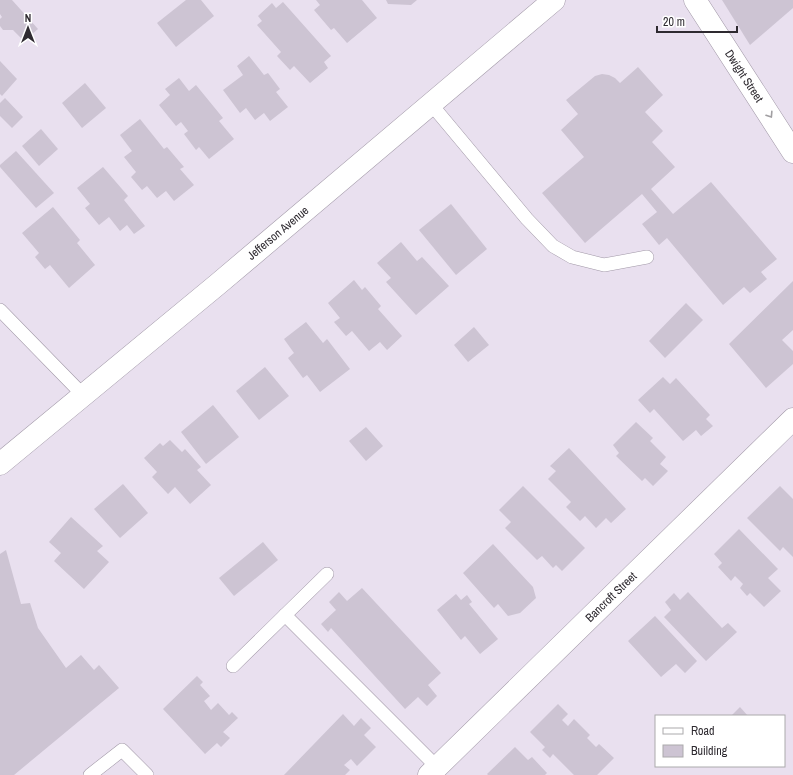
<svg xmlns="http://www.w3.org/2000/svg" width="793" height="775" font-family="'Archivo Narrow',sans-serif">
<rect width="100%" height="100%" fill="#e9e0ef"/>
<!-- building -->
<g fill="#cdc4d3">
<polygon points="0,0 12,0 38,29 24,41 13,30 3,30 0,26 0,19 2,17 0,14"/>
<polygon points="186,0 201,0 214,16 176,47 157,23"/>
<polygon points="316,0 362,0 377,18 347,43 334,28 331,30 314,10 320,5"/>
<polygon points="386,0 417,0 411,5 388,4"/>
<polygon points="722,0 793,0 793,8 750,45"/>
<polygon points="283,2 331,56 324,62 328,68 310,83 294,66 290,70 277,56 281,52 257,25 262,21 258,16 272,3 276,8"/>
<polygon points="249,56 264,75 268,73 280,89 276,92 288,107 270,121 264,113 255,120 246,108 240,113 223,90 243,75 237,66"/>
<polygon points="0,61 17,79 2,96 0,94"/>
<polygon points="638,67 663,95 645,112 663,131 652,142 675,167 651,189 673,214 711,182 777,259 761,272 767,279 750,293 744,287 723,305 667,238 659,245 642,224 657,212 642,194 585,243 542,193 584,157 561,130 578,114 566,100 595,76 602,74 609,75 615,78 620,83"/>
<polygon points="179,78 189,91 196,85 223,118 219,121 234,139 209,159 199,147 196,150 184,134 188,131 181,122 176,126 159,105 170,95 165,89"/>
<polygon points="85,83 106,108 82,128 62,103"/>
<polygon points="5,98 23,117 12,128 0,116 0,103"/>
<polygon points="140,119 164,149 167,147 184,167 180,169 194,185 174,201 166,191 157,198 147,186 142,190 131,177 136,172 124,157 132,151 120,135"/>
<polygon points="41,129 58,149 39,166 22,146"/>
<polygon points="16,151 54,193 36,208 0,167 0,165"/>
<polygon points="103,167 128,196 124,200 145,226 134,234 127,225 120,231 109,217 99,225 85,208 90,204 77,188"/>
<polygon points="451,204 487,249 456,275 419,230"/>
<polygon points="53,207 80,240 77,243 95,265 69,288 50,265 45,269 35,257 39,253 22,233"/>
<polygon points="401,242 417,261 422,257 449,286 416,315 386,282 391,278 377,263"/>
<polygon points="354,280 362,290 365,287 381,306 378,309 402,336 387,350 380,342 369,351 352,331 346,336 334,322 340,318 328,303"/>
<polygon points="793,281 793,330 782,340 793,351 793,364 766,388 729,344"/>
<polygon points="686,303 703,320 665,358 649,341"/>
<polygon points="306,322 323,343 327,339 350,369 320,392 307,375 303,378 288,358 294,353 284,339"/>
<polygon points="474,327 489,345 468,362 454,345"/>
<polygon points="265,367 289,396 259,420 236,391"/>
<polygon points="663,377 670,384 676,378 710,415 706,419 713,426 701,436 696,430 683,441 654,409 650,413 638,400"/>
<polygon points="213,405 239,437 206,464 181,432"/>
<polygon points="636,422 653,438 650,441 666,457 660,464 668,471 653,486 645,478 642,481 616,456 619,453 613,445"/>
<polygon points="366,427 383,446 366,461 349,441"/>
<polygon points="170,440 182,452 185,449 201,467 197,470 211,485 190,504 175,487 168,494 152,477 157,472 144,458 160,443 163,446"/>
<polygon points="569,448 626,509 611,523 606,518 596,528 585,516 580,521 566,507 571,502 548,479 556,471 550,466"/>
<polygon points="123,484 148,513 120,538 94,509"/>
<polygon points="523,486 585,548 562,571 556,565 553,568 542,556 537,560 505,528 511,522 499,510"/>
<polygon points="780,486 793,499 793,557 783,547 780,551 747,518"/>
<polygon points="71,517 103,546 97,551 109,562 84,589 54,561 61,553 49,542"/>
<polygon points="739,529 778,569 768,578 781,591 764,607 750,593 747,596 740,588 743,584 735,576 731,581 718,567 722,563 714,554"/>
<polygon points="263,542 278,560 234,596 219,578"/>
<polygon points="493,544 533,587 536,598 520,613 508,616 498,604 494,608 463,573"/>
<polygon points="6,550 21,604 30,603 38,628 66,668 81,655 94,670 99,665 119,688 14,775 0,775 0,554"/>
<polygon points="362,588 441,673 428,685 437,696 427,706 418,697 405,709 331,628 328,632 321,624 336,610 329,602 339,592 347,601"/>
<polygon points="688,592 722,628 728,623 737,632 706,661 664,617 671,610 665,602 674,593 680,600"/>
<polygon points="456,594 461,600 467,595 472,602 469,604 498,639 480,654 465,636 461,640 437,610"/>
<polygon points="655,616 697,661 685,673 676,664 661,677 628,641"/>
<polygon points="197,676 203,682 200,685 210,696 204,701 211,710 218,703 229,715 232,712 238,718 223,732 230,738 221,747 217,743 205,754 163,709"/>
<polygon points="558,704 568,714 562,720 568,726 574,719 590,735 587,738 596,747 599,744 614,758 597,775 574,775 553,754 550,758 542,750 545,747 530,732"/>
<polygon points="740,707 748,716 731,716"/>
<polygon points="343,714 354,726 361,718 371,728 364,735 376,747 357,766 351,759 344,765 350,770 345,775 284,775"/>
<polygon points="515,747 528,760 532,757 547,773 545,775 488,775 487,774"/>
</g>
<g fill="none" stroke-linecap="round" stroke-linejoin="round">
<defs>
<g id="lane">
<polyline points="431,104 527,219 553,246 572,257 604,265 647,257"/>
<polyline points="0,310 83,395"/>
<polyline points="285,615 437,767"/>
<polyline points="233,666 327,574"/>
<polyline points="90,775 122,750 147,775"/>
</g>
<polyline id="street" points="429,775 793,419"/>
<g id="secondary">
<polyline points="695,0 793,152"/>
<polyline points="0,464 218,284 554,0"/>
</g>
</defs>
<!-- lane casing -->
<use href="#lane" stroke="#a198a7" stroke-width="14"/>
<!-- street casing -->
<use href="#street" stroke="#a198a7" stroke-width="23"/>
<!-- secondary casing -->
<use href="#secondary" stroke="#a198a7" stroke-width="23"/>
<!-- lane -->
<use href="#lane" stroke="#fff" stroke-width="13"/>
<!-- street -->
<use href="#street" stroke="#fff" stroke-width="22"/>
<!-- secondary -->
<use href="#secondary" stroke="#fff" stroke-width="22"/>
</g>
<!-- one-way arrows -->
<defs><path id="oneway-chevron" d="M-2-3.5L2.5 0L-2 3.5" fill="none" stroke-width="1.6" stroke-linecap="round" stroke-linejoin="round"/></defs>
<use stroke="#a19fa2" href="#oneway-chevron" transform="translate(770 115) rotate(57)"/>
<g text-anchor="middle" stroke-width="4" stroke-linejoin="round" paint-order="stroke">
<!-- street labels -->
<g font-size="12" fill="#2e2a30" stroke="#fff">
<text transform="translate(744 76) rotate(57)" y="4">Dwight Street</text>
<text transform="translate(278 233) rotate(-40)" y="4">Jefferson Avenue</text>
<text transform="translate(611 597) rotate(-44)" y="4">Bancroft Street</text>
</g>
</g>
<!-- legend -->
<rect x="655" y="715" width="130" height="52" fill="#ffffff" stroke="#abaaac"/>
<rect x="663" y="728" width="20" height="6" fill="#ffffff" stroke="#abaaac"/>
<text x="691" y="735" font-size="12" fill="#2e2a30">Road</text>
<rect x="663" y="745" width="20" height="12" fill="#cdc4d3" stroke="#abaaac"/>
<text x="691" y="755" font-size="12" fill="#2e2a30">Building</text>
<!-- north arrow -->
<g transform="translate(28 28)" stroke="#ffffff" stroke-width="3" paint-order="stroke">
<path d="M0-3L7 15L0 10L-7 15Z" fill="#2e2a30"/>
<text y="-6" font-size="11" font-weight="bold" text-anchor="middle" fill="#2e2a30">N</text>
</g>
<!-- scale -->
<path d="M657 26v6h80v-6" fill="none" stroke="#2e2a30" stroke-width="2"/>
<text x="663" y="26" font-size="12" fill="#2e2a30" stroke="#ffffff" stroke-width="3" paint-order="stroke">20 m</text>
</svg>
